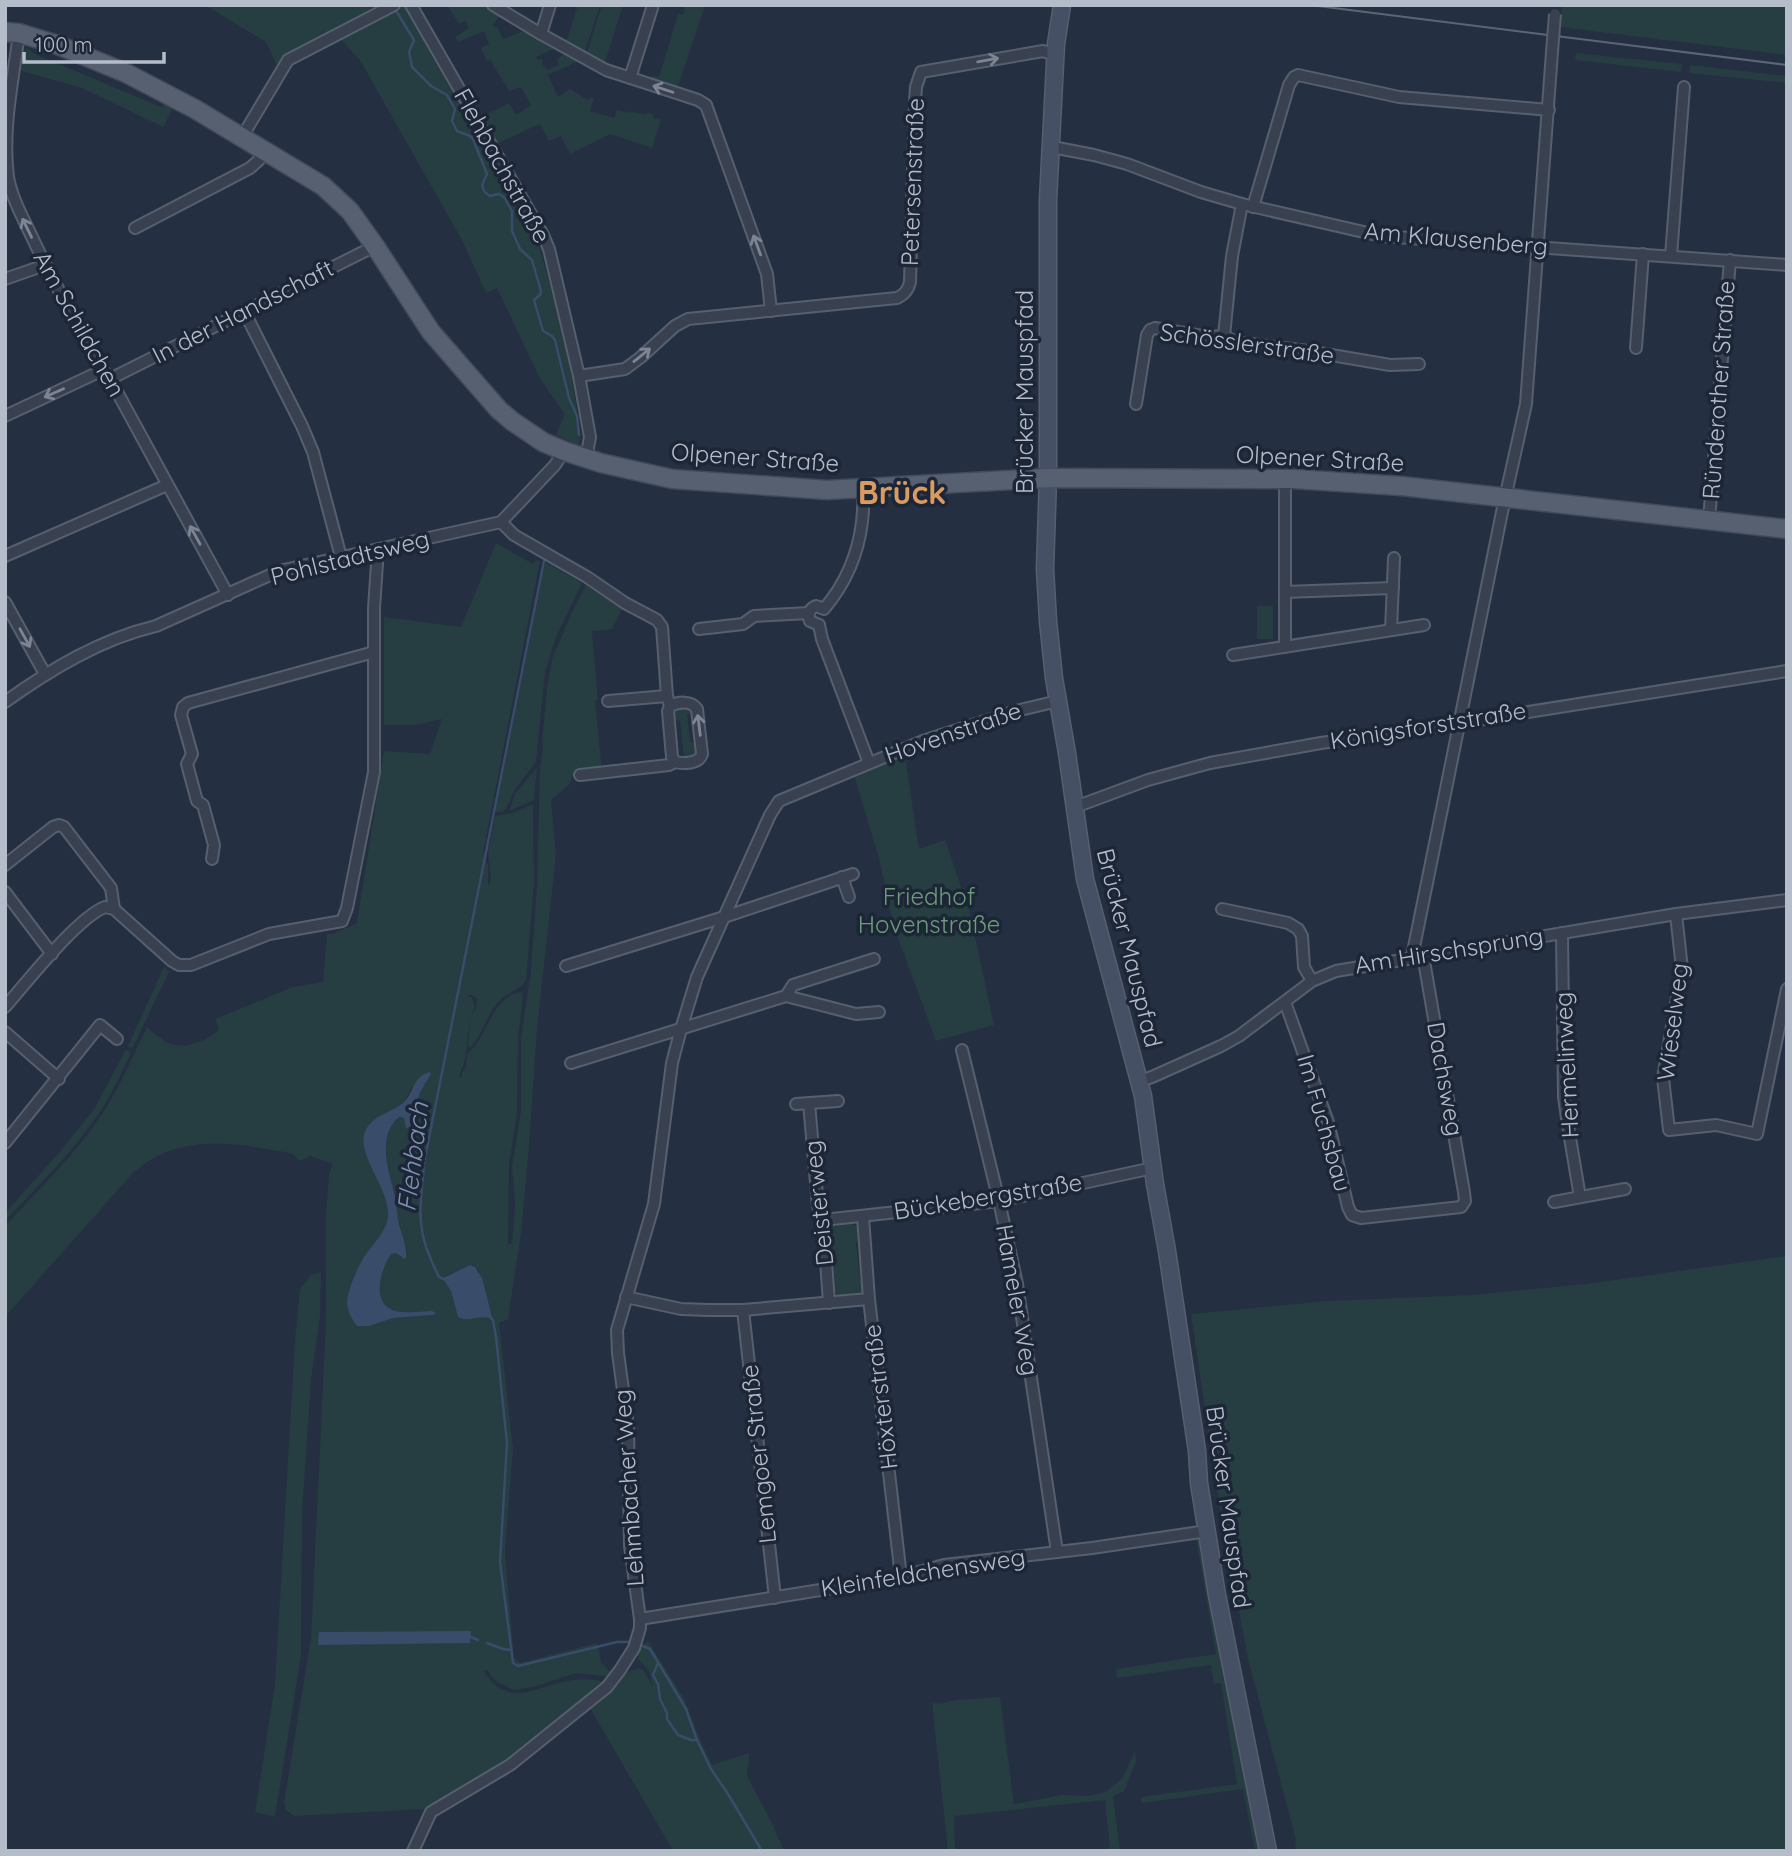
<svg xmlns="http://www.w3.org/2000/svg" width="1792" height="1856" font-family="Quicksand,sans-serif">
<rect width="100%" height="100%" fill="#242f41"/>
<!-- green -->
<g fill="#263d42" fill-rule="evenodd">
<polygon points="205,5 387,5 278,67 266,42"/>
<polygon points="447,5 486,5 500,14 493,25 494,27 497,26 503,39 525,30 556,48 536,57 538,60 542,58 543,66 545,66 547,70 559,65 557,59 565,53 579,61 548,75 558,97 570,89 588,100 590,97 594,99 590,111 614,118 617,110 628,113 629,111 646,115 648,113 654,115 653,118 661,120 652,148 610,134 570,154 561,136 549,141 540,124 498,143 483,116 509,103 516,115 531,105 521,87 509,91 490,60 487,61 481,48 489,44 484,31 458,42 455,37 469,28 465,21 459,24"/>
<polygon points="578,5 600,5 584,54 566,43"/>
<polygon points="602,5 623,5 604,65 586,55"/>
<polygon points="686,5 705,5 677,89 651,80 652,75 659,77 678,14 683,15"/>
<polygon points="1562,5 1787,5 1787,55 1560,27"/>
<polygon points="399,6 405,7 411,13 409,16 534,234 540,249 566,343 581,435 578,446 556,435 562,420 563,420 564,413 539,377 497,288 486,293 463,242 361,62 341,39"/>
<polygon points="27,48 35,54 161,107 165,102 173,108 163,127 82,88 18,70 20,54"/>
<polygon points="1576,53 1682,64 1681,72 1575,60"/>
<polygon points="1690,65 1787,76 1787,83 1689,73"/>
<path d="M 496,543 L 533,564 L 536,560 L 540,561 L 483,853 L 488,865 L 488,886 L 491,880 L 488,853 L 495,816 L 513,813 L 533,804 L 534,883 L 526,981 C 519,991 506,993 498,1002 C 487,1016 482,1034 471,1048 L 468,1046 L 470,1018 L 476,1008 L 477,999 L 472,995 L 467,995 L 472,998 L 475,1006 C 464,1028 471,1055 459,1075 L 462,1078 L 462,1072 L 466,1067 L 467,1054 C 488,1038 491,995 522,992 L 523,996 L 518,1038 L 517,1113 L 509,1165 L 508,1245 L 512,1243 L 515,1204 L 512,1166 L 521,1111 L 521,1038 L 531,970 L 537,887 L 540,767 L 543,749 L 542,741 L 547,688 L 552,659 L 572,612 L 586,585 L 622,609 L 612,629 L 592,631 L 598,700 L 595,701 L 602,770 L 575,773 L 572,777 L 570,784 L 551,800 L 556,855 L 537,1029 L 529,1146 L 521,1234 L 508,1319 L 499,1323 L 513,1449 L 505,1552 L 514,1658 L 520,1663 L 597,1643 C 603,1661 595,1660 613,1673 L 610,1677 L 576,1673 L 533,1687 L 514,1690 L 498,1683 L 490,1675 L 488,1670 L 484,1671 C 508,1711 538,1685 573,1680 C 585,1678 596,1680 607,1682 L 509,1761 L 426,1809 L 294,1816 L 286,1810 L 284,1803 L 311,1638 L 326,1322 L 326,1214 L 329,1173 L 333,1164 L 310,1156 L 300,1161 L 293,1154 L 284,1152 C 231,1142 175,1134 132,1174 L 5,1317 L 5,1226 C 38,1190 75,1155 102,1114 C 120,1087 133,1056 147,1027 C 172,1052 189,1050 217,1032 L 219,1027 L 215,1019 L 293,987 L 323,982 L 327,934 L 333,934 L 357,923 L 384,751 L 430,754 L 442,719 L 416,725 L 384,725 L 384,617 L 461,627 ZM 431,1074 L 424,1084 L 405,1123 L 404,1118 L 399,1117 C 377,1137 388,1171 395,1196 C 397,1204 397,1214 399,1223 C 401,1232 404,1241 407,1250 L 401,1258 L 396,1253 L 391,1253 C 379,1272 369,1310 403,1312 C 412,1313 422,1311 432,1311 L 433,1315 L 393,1318 L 369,1326 L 357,1326 C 352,1320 347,1309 347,1301 C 347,1290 358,1266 365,1256 C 372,1245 384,1233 387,1220 C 394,1190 352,1155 367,1128 C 374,1115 391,1112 402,1104 C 408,1098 408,1092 413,1086 C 416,1081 425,1077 431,1074 ZM 470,1265 L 473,1265 L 478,1270 L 493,1317 L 492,1319 C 481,1312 473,1324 458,1316 L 451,1291 L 445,1282 L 445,1276 Z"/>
<polygon points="545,562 582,583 556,637 545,673 536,762 514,791 506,809 502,812 495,812"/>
<rect x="1257" y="606" width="16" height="33"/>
<polygon points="690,707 695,716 687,714 690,741 699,747 696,758 678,758 676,753 684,757 680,721 672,719 672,712 675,708"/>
<polygon points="905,756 919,849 945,840 970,913 994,1025 936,1041 898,938 890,911 880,862 854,775"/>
<polygon points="537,767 534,800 509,811 515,794"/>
<polygon points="164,967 169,972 133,1047 130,1048 128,1046"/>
<path d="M 126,1049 L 130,1052 L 130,1055 C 121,1073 113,1092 102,1109 C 75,1150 39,1185 5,1221 L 5,1213 L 58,1154 L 95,1108 Z"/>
<path d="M 843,1222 L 853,1224 L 858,1229 L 860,1238 L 856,1242 L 860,1279 L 864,1285 L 862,1292 L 858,1296 C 846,1296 835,1299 832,1284 L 835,1280 L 832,1243 L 827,1240 L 829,1229 L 833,1225 Z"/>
<polygon points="1787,1256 1787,1851 1296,1851 1295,1836 1248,1659 1219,1502 1191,1314 1328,1301 1472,1295 1586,1284"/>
<polygon points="321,1272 320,1316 311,1380 302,1514 301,1655 275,1817 255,1812 275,1685 295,1339 300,1289 311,1275"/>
<polygon points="1196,1538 1203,1544 1261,1851 1255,1851 1243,1789 1142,1803 1141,1797 1237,1784 1221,1683 1214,1684 1211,1665 1117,1678 1116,1669 1216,1654"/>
<path d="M 648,1641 L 684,1699 L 701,1742 L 712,1765 L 749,1753 C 750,1761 747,1767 747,1776 L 773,1825 L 784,1851 L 673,1851 L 589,1706 L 625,1673 L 640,1668 L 644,1671 L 653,1687 L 649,1671 L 638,1659 C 638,1650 642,1646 648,1641 Z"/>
<polygon points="1000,1697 1014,1804 1062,1795 1089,1796 1106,1792 1123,1777 1135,1751 1136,1762 1124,1791 1113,1796 1120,1851 1110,1851 1105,1800 954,1816 955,1851 948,1851 932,1703 939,1704 956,1700"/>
</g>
<!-- water -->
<g fill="#394c6a">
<path d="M 430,1072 L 431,1074 L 420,1092 L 410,1127 L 406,1128 L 404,1118 L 399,1117 C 376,1137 389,1172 395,1196 C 397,1206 397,1215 399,1224 C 402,1235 407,1246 406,1257 L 404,1259 L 396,1253 L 391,1254 C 379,1272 369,1310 403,1312 C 412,1313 422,1311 432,1311 L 436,1313 L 433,1315 L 393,1318 L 369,1326 L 357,1326 C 352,1320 347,1310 347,1302 C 347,1291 358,1266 364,1257 C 372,1245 383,1235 387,1221 C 395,1190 349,1152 368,1126 C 377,1114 392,1112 403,1103 C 415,1092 412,1076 430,1072 Z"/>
<path d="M 470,1265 L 475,1267 L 482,1278 L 493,1320 C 481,1312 470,1324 458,1317 L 451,1291 L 445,1282 L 445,1277 Z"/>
<polygon points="471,1631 470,1643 318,1645 319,1632"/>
</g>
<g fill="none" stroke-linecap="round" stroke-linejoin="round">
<!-- stream -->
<g stroke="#394c6a" stroke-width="2.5">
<path d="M 395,9 L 414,40 L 409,52 L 412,67 L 431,86 L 447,95 L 455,109 L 452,121 L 457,131 L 470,136 L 473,139 L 487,174 C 482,184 479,189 490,196 L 499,194 L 504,197 L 512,211 L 512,231 L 520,249 L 532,260 L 541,291 L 540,295 L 534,300 L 543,331 L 552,336 L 555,340 L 569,398 L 577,416 L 579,435"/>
<path d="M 446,1280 L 439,1277 C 432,1263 424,1246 422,1230 C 418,1209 423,1185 424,1163 L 544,561"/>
<polyline points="491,1318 493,1320 496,1337 507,1443 500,1562 513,1663 518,1666 617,1642 631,1642"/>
<polyline points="471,1637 478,1640"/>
<polyline points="487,1643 503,1649 511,1650"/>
<polyline points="638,1644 650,1649 686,1709 697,1740 711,1769 728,1794 762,1851"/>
<polyline points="658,1663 653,1675 658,1684 660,1699 667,1713 667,1719 678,1735 691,1740 697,1740"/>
</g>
<defs>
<g id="street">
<polyline points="411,5 543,235 549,249 579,376 590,437 586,459"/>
<polyline points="493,5 541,34 606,70 698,100 706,105 767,274 771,311"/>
<path d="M 19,33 C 13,81 2,129 8,177 C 12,199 23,218 32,237 C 53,283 79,326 103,370 L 110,379 L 228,595"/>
<polyline points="541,34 550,5"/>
<polyline points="630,78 653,5"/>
<polyline points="242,137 288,60 394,5"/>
<polyline points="1052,147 1094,155 1127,164 1201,192 1242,204 1381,236 1787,265"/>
<polyline points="1253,207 1289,85 1294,77 1298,75 1399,97 1549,110"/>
<polyline points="135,228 250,168 259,160 265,151"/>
<polyline points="1671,256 1684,87"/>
<polyline points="5,279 45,265"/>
<polyline points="244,311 302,426 313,452 341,557"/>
<polyline points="1224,336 1232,256 1242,204"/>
<polyline points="1636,348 1643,254"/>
<path d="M 579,376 L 625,369 L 641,357 L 675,326 L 688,319 L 897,298 C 905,294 908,290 910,282 L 915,102 L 916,87 L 921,72 L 1043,51 L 1049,53 L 1055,58"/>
<polyline points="110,379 375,246"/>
<polyline points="1136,404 1147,335 1150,330 1155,328 1208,337 1224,336 1236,342 1308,351 1390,365 1419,364"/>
<polyline points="5,416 103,370"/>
<polyline points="1285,479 1285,647"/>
<polyline points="1709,520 1730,260"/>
<path d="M 501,522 L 514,535 L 587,577 L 625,603 L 657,620 L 662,627 L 667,696 L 670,706 L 668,711 L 672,757 L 675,762 C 684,764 699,764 702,754 L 697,709 C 691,700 678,702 670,706"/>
<polyline points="5,556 167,485"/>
<polyline points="1285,592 1393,588"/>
<polyline points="5,602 45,674"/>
<path d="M 819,625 L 810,621 C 807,615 809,609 816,606 L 824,609 C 846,583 858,555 862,522 C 863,510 865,499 860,488"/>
<polyline points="819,625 822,639 869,763"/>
<polyline points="699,629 743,624 754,616 809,613"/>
<polyline points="1391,630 1394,558"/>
<polyline points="1233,655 1424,625"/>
<polyline points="608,701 667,696"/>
<path d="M 5,702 C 51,669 101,639 156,626 L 279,571 L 501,522 L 555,465 L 564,451"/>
<polyline points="580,775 669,765 675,762"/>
<polyline points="1075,807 1148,780 1210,763 1321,743 1459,723 1787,671"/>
<polyline points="212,859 214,845 203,805 197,801 187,764 192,754 181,715 183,707 188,703 374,652"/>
<polyline points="5,865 53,827 59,825 64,827 111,888 114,909"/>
<polyline points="842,877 849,897"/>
<polyline points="5,892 52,954"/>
<polyline points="1222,909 1288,923 1298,929 1302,936 1304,967 1312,981"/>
<polyline points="1676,914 1682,969 1663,1078 1669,1130 1716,1125 1757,1134 1787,989"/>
<polyline points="1562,933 1564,1097 1569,1132 1580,1197"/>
<polyline points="1412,957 1502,512 1526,404 1552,52"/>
<polyline points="566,966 724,917 853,874"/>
<polyline points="786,996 793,985 874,959"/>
<polyline points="1285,1002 1328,1122 1348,1207 1352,1215 1361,1218 1461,1207 1465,1201 1464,1192 1423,955"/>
<path d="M 5,1007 C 26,983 78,917 105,907 L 114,909 L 172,961 L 179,965 L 191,965 L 269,934 L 342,921 L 347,908 L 374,772 L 374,608 L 378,549"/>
<polyline points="5,1032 59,1079"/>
<polyline points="962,1050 999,1201 1017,1284 1057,1552"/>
<polyline points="571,1063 786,996 856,1014 879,1012"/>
<polyline points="1140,1081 1152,1077 1221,1046 1239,1036 1312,981 1336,971 1676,914 1787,900"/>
<polyline points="809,1103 818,1206 823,1220 829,1303"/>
<polyline points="796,1104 838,1101"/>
<polyline points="5,1143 100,1025 117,1039"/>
<polyline points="1554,1202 1625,1189"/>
<polyline points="863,1217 869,1299 901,1577"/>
<polyline points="823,1220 999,1201 1153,1168"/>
<polyline points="626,1297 681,1309 708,1310 743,1310 869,1299"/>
<polyline points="743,1310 775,1598"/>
<polyline points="640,1619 901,1577 944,1565 1092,1548 1207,1531"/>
<polyline points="413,1851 431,1812 510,1765 607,1687 620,1670 634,1648 640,1628 640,1619 630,1546 628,1427 618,1353 617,1330 654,1204 672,1063 681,1029 697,977 770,815 779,801 923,741 1016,711 1058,701"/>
</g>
<polyline id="secondary" points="1062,5 1056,44 1048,200 1048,478 1045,569 1048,621 1054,678 1067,753 1085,879 1143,1096 1155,1184 1167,1251 1197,1451 1199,1483 1217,1595 1268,1851"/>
<polyline id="primary" points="5,32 19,33 58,45 126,73 195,109 323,186 350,211 375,246 431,332 499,410 512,421 543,442 564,451 601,463 672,479 827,490 1048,478 1294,479 1401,486 1787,529"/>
</defs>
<!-- street casing -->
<use href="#street" stroke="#565f6e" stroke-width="14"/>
<!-- secondary casing -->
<use href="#secondary" stroke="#565f6e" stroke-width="19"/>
<!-- primary casing -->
<use href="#primary" stroke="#424a5a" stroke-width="21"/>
<!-- street -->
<use href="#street" stroke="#394150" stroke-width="10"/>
<!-- secondary -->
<use href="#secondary" stroke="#465064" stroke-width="16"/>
<!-- primary -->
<use href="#primary" stroke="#576070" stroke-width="18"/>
<!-- tram -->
<polyline stroke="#5a6577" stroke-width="2" points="1310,5 1787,65"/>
<defs>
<polyline id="street-bridge" points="1552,52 1555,14"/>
</defs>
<!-- street-bridge casing -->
<use href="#street-bridge" stroke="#565f6e" stroke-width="14" stroke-linecap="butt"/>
<!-- street-bridge -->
<use href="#street-bridge" stroke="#394150" stroke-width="10"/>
</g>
<!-- one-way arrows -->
<defs><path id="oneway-shaft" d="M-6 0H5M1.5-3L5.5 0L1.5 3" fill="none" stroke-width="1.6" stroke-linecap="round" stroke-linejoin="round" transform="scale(1.75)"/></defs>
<g stroke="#7d8594">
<use href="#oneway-shaft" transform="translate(988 60) rotate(-10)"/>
<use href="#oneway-shaft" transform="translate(663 89) rotate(-162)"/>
<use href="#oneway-shaft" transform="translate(27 228) rotate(-116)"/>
<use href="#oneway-shaft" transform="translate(757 245) rotate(-110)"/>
<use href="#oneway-shaft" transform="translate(642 355) rotate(-39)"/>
<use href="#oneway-shaft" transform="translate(54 393) rotate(156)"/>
<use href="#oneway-shaft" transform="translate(195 535) rotate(-119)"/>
<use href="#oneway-shaft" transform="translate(25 638) rotate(61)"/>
<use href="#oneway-shaft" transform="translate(699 725) rotate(-97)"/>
</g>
<g text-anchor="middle" stroke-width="7" stroke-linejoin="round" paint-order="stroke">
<!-- street labels -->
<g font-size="24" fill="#b5bdcb" stroke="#1d2636">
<text transform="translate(502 166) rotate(61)" y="8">Flehbachstraße</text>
<text transform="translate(913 182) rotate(-88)" y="8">Petersenstraße</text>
<text transform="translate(1456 239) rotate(5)" y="8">Am Klausenberg</text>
<text transform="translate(243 312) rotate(-27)" y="8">In der Handschaft</text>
<text transform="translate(79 324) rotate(61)" y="8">Am Schildchen</text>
<text transform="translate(1247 344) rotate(8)" y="8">Schösslerstraße</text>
<text transform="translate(1719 390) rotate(-86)" y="8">Ründerother Straße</text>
<text transform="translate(1025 392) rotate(-90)" y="8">Brücker Mauspfad</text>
<text transform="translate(755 458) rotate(4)" y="8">Olpener Straße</text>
<text transform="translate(1320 459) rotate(3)" y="8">Olpener Straße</text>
<text transform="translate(350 558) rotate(-14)" y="8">Pohlstadtsweg</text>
<text transform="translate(1428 726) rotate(-9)" y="8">Königsforststraße</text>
<text transform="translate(953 733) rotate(-19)" y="8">Hovenstraße</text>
<text transform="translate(1129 948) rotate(76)" y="8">Brücker Mauspfad</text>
<text transform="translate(1449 951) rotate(-9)" y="8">Am Hirschsprung</text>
<text transform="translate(1673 1022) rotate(-83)" y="8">Wieselweg</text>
<text transform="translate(1567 1065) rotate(-93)" y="8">Hermelinweg</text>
<text transform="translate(1445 1079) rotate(80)" y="8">Dachsweg</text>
<text transform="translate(1324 1123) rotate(74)" y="8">Im Fuchsbau</text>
<text transform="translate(988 1197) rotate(-9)" y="8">Bückebergstraße</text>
<text transform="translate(819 1203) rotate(-96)" y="8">Deisterweg</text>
<text transform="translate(1017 1300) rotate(80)" y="8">Hameler Weg</text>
<text transform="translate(881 1397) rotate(-97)" y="8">Höxterstraße</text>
<text transform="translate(759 1454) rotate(-96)" y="8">Lemgoer Straße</text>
<text transform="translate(629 1488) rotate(-94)" y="8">Lehmbacher Weg</text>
<text transform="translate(1228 1507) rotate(82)" y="8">Brücker Mauspfad</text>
<text transform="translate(923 1573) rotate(-9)" y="8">Kleinfeldchensweg</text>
</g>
<!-- park labels -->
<g font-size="24" fill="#6b9d79" stroke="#1d2636">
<text x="929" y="905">Friedhof<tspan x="929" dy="28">Hovenstraße</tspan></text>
</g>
<!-- water labels -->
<g font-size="26" font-style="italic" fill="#7c91b3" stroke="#1d2636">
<text transform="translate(413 1157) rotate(-83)" y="9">Flehbach</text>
</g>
<!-- district labels -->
<g font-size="32" font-weight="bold" fill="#d99b62" stroke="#1d2636">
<text x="902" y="504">Brück</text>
</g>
</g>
<!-- border -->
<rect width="1792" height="1856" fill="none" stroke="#b5bdcb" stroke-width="14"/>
<!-- scale -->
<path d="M24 52v10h140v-10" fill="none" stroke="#b5bdcb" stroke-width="3.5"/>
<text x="35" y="52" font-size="21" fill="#b5bdcb" stroke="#1d2636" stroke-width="5" paint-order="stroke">100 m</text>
</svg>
